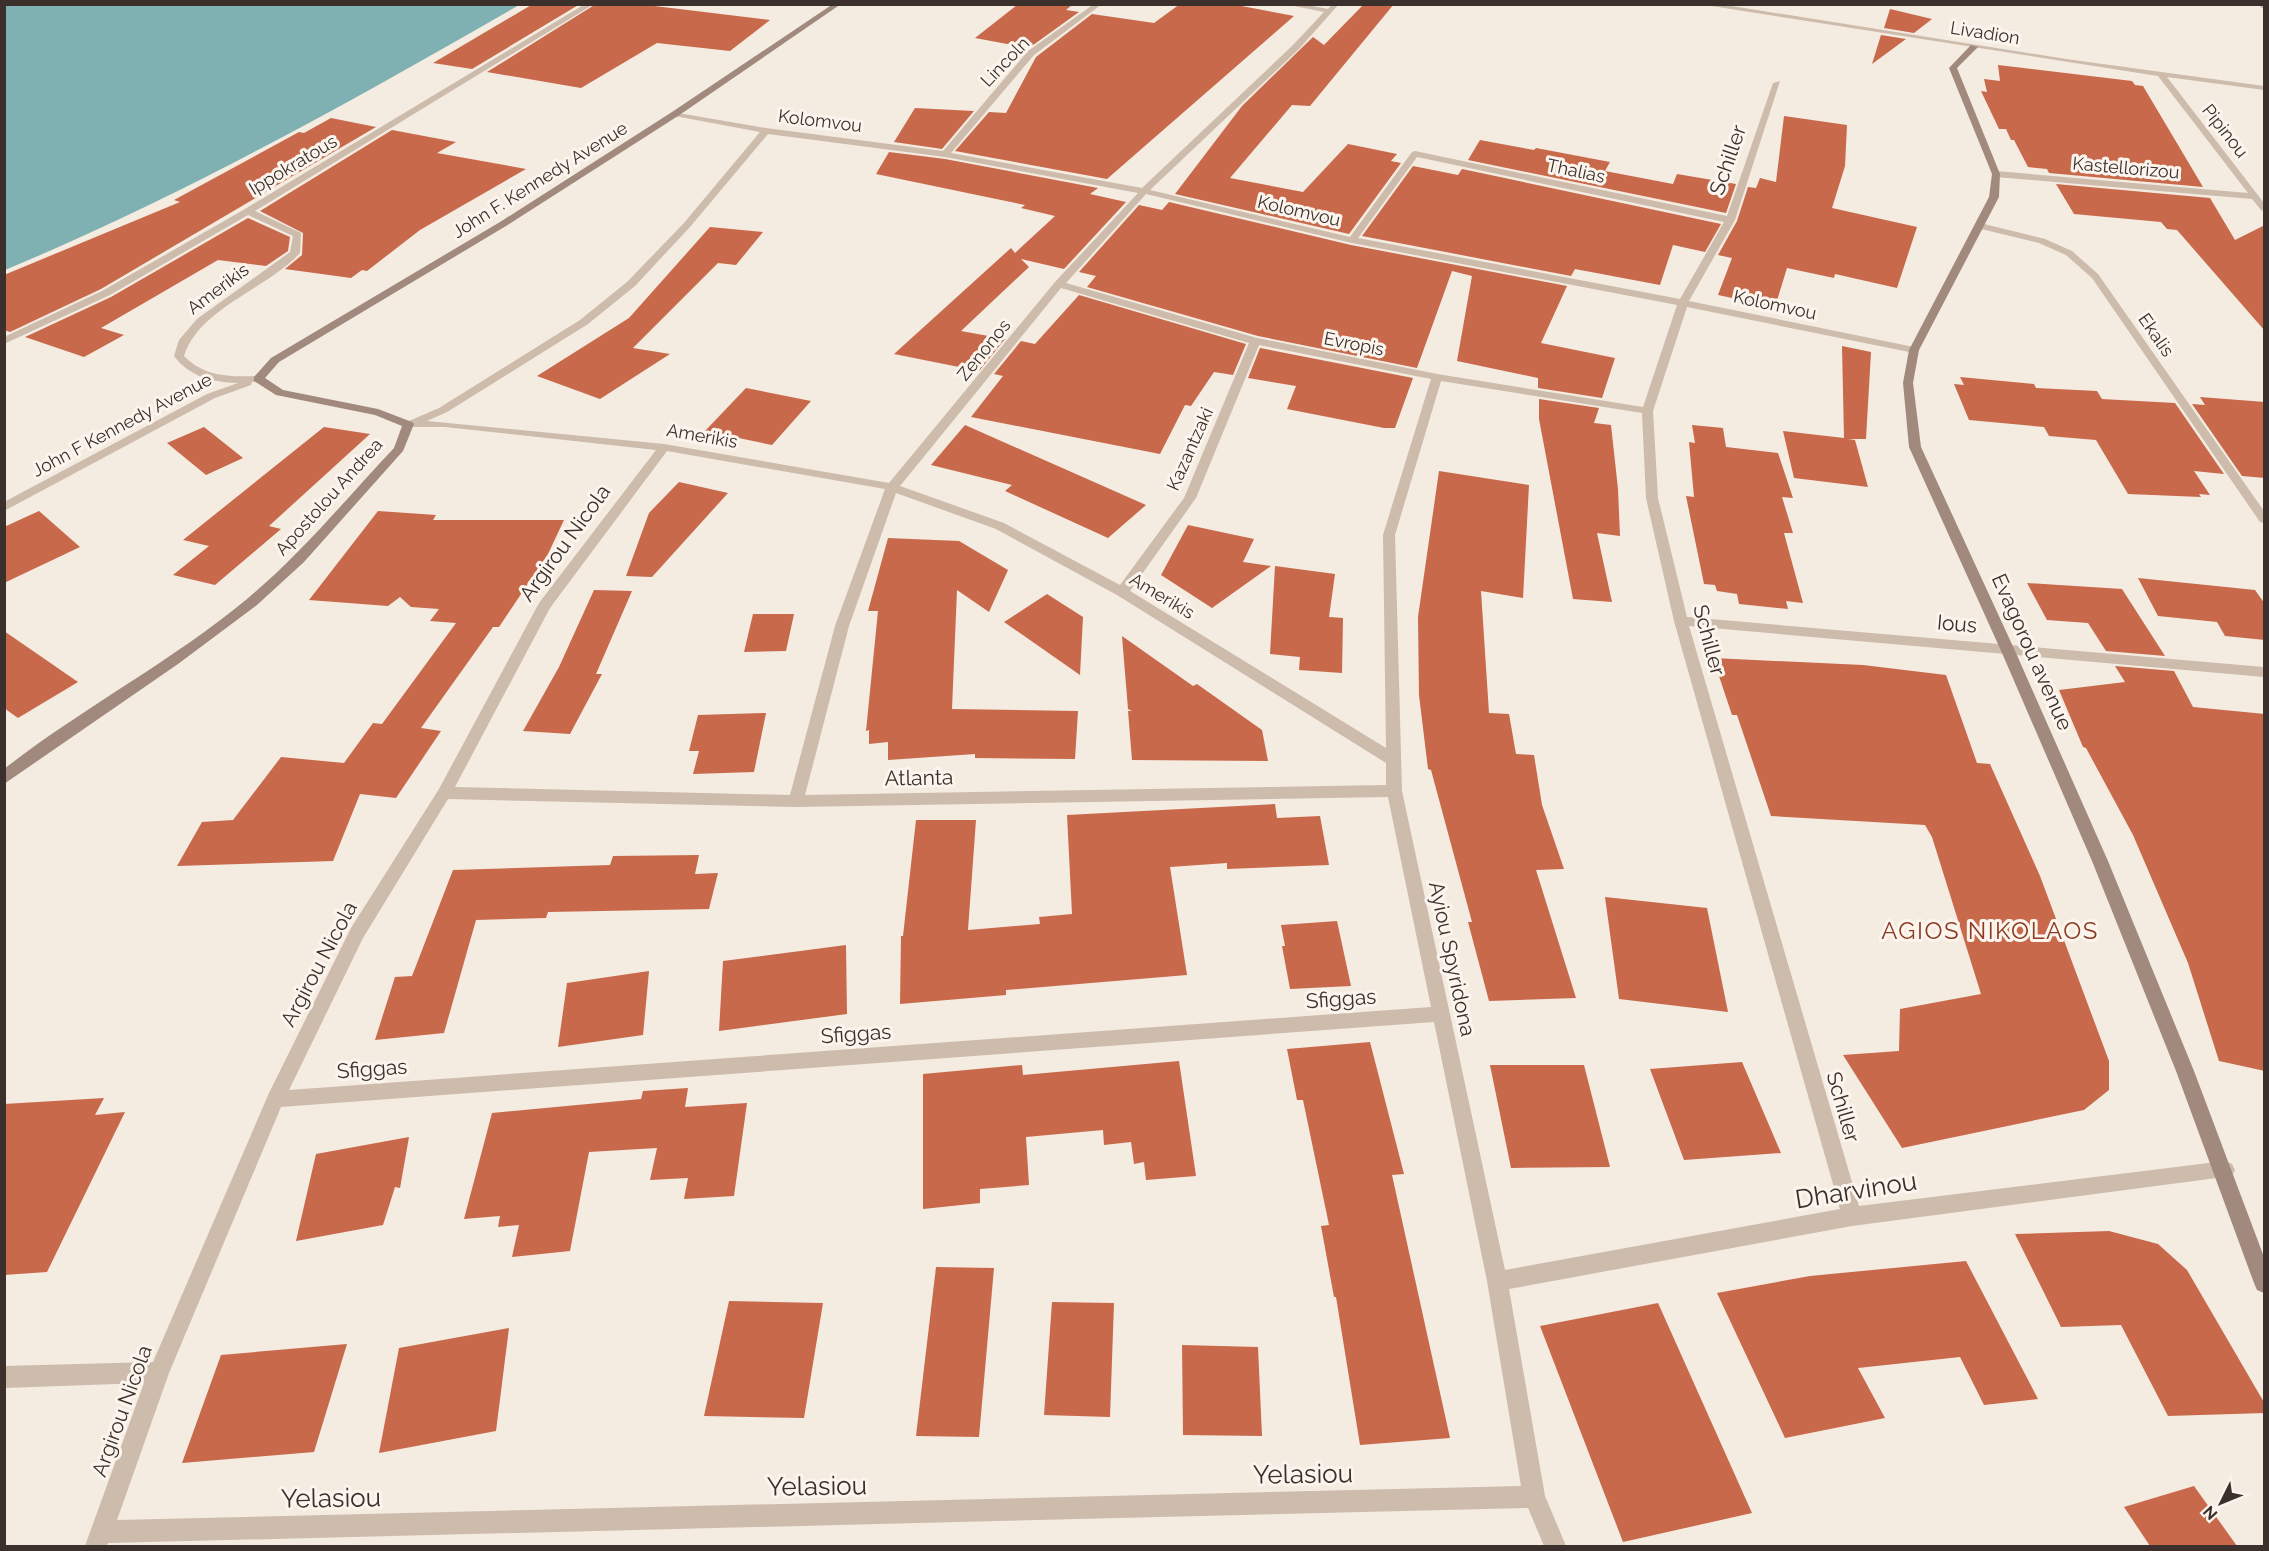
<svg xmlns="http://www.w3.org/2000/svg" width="2269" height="1551" font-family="Raleway,sans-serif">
<rect width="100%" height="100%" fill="#f4ebe1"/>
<!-- water -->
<path fill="#7fb0b2" d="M 5,4 L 519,4 L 519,5 C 352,101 183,196 5,270 Z"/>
<!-- building -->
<g fill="#c8694b">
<polygon points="533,4 580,4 472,69 433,63"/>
<polygon points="596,4 638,4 770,20 730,51 657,43 581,88 487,72"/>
<polygon points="1029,4 1073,4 1066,10 1079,12 1029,48 975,38 1017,5"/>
<polygon points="1180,4 1231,4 1294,16 1107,179 955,151 989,112 1006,113 1036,57 1092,14 1154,23"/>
<polygon points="1364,4 1394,4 1310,106 1292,105 1230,178 1303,192 1348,144 1397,154 1391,161 1401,163 1349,234 1175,194 1242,106 1313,37 1324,45"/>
<polygon points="1890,9 1932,19 1914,33 1884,28"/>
<polygon points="1881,35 1906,39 1872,64"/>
<polygon points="1998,65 2132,81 2135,85 2143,86 2203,187 2049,173 2047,169 2028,167 2014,140 2011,140 2006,129 1999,129 1981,91 1987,92 1984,79 2000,81"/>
<polygon points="915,108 974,111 942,149 894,142"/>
<polygon points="1784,116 1847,125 1845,166 1832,208 1917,227 1897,288 1835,274 1834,278 1787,268 1775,307 1718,295 1732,258 1718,255 1737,221 1748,187 1756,188 1760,178 1776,182"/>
<polygon points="331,118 376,127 101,289 10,332 4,330 4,275 180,202 174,200 299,132 304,133"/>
<polygon points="392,130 456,142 437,153 526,169 420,230 367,271 362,270 351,278 285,269 302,255 303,233 260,211"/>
<polygon points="1480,140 1534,150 1536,148 1610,162 1605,171 1673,184 1677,174 1736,184 1726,213 1468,160"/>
<polygon points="889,152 945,159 1098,188 1090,194 1126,202 1064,269 1021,259 1029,267 961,331 1005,339 979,371 894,354 1011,248 1015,253 1055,216 1021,208 1025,205 876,174"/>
<polygon points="1413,166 1458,175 1462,169 1721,224 1705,252 1673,245 1660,285 1575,269 1571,276 1362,236"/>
<polygon points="2056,184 2210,198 2235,240 2265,225 2265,331 2177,230 2167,229 2161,222 2074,214"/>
<polygon points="1169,202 1351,245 1567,286 1541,343 1615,358 1602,398 1538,388 1538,378 1457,361 1472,276 1452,271 1417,368 1258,336 1087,287 1096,276 1079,272 1139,205 1162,210"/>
<polygon points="248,218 290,237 288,251 266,266 218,260 101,328 124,335 84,357 25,337 111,297"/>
<polygon points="710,227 763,232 736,265 718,263 633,348 670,354 600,399 537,376 629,318"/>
<polygon points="1079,295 1246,344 1233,375 1214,372 1191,406 1185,405 1160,454 971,417 1003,376 994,374 1021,341 1035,344"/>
<polygon points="1842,346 1871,352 1866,439 1848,439 1855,440 1868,487 1794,478 1783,431 1844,438"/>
<polygon points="1260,348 1413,378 1395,428 1384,428 1287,409 1296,386 1248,378"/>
<polygon points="1960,377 2034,384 2036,388 2097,391 2102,399 2175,403 2224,474 2194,471 2210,495 2199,494 2201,497 2128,494 2096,440 2049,436 2044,427 1969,420 1954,384 1964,385"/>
<polygon points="746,388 811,401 772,445 705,431"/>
<polygon points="2200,397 2265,402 2265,478 2242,476 2192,404 2205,405"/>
<polygon points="1539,399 1599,408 1594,423 1611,425 1618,489 1620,536 1597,533 1612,602 1573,599 1539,419"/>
<polygon points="965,425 1146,505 1108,538 1005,491 1012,485 931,465"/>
<polygon points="1692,425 1723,428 1726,447 1778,453 1793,498 1782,497 1793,533 1784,533 1803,603 1786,601 1788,609 1739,604 1737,594 1717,591 1715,585 1704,584 1686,496 1694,497 1689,442 1695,443"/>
<polygon points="204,427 243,458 206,475 167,443"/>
<polygon points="324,427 370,434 269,526 281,529 215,585 173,575 209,546 183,540"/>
<polygon points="1439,471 1529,485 1523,598 1481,591 1489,713 1509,714 1516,754 1534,755 1542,805 1564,869 1536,870 1576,998 1489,1001 1468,922 1472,922 1431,770 1428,769 1419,695 1418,617"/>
<polygon points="679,482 728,493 652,577 626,576 649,513"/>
<polygon points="39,511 80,547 4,583 4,527"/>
<polygon points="378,511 436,515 433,520 564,520 548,554 499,627 493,627 421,728 441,731 396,798 360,794 333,861 177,866 202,822 233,820 281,757 344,763 373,723 382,724 456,623 430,621 439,609 411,607 400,597 388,606 309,600"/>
<polygon points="1188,525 1254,539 1243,562 1271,566 1212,608 1161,575"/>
<polygon points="888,538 959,541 1008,570 989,612 957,590 952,709 1078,711 1075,759 975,758 975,754 888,760 888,742 869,744 869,730 866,731 878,611 868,611"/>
<polygon points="1275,566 1335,574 1329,617 1343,618 1342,673 1299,670 1300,657 1270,654"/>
<polygon points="2138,578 2255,590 2265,604 2265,640 2225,636 2217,622 2158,616"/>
<polygon points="2027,583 2122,589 2165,656 2106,651 2088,623 2047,620"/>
<polygon points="594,590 632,591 596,674 602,674 570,734 523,731 559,667"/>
<polygon points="1047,594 1083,617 1080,675 1004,622"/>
<polygon points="753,614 794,614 786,651 744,652"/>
<polygon points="4,631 78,682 18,718 4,708"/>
<polygon points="1122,636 1193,686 1197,684 1262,730 1268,761 1132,760 1128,711 1132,711 1128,709"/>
<polygon points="1713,658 1863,665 1946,675 1977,763 1990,764 2040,876 2109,1061 2109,1090 2084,1110 1902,1148 1843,1055 1899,1051 1900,1009 1981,994 1932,837 1925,825 1771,816 1737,715 1732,715"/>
<polygon points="2115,666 2174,671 2193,707 2265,714 2265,1071 2219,1061 2188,963 2133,835 2086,748 2083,747 2059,690 2125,682"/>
<polygon points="766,713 754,772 693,774 699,751 689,751 698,715"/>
<polygon points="1275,804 1277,818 1320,816 1329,865 1227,869 1227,863 1170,867 1187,975 1006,990 1006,995 900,1004 901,936 903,936 916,820 976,820 968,930 1040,924 1039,917 1072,914 1067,815"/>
<polygon points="699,855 695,874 718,873 709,909 548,912 546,918 476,920 444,1033 375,1040 395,977 412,976 453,870 610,865 613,856"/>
<polygon points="1605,897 1707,908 1728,1012 1619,999"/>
<polygon points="1337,921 1351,986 1290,989 1282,946 1285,946 1281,925"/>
<polygon points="846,945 847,1014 719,1031 723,961"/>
<polygon points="649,971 643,1035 558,1047 567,983"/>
<polygon points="1370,1042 1404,1174 1392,1175 1450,1438 1360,1445 1336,1297 1334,1297 1321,1226 1329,1225 1303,1100 1297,1100 1287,1049"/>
<polygon points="1179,1061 1196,1176 1146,1180 1144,1162 1134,1164 1131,1142 1104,1145 1103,1130 1026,1137 1029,1185 980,1189 980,1203 923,1209 923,1074 1022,1065 1023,1075"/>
<polygon points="1742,1062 1781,1153 1684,1160 1650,1069"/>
<polygon points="1490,1065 1584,1065 1610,1167 1511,1168"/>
<polygon points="688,1088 685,1107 747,1103 734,1196 684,1199 688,1178 650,1180 657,1148 589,1152 570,1251 512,1257 519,1225 498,1227 500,1216 464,1219 492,1113 641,1099 643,1091"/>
<polygon points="104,1098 95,1115 125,1112 47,1272 4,1275 4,1104"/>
<polygon points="409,1137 400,1188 395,1187 383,1225 296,1241 316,1154"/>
<polygon points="2109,1231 2158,1244 2187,1270 2265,1404 2265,1413 2168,1416 2121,1325 2061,1327 2015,1234"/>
<polygon points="1966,1261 2038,1399 1984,1405 1960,1357 1858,1368 1885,1418 1785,1438 1717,1293 1810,1276"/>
<polygon points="936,1267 994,1268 979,1437 916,1436"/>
<polygon points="729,1301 823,1303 804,1418 704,1416"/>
<polygon points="1052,1302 1114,1303 1110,1417 1044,1415"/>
<polygon points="1658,1303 1752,1513 1623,1542 1540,1326"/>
<polygon points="509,1328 496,1431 379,1453 399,1348"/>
<polygon points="347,1344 314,1452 182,1463 221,1355"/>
<polygon points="1182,1345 1258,1347 1262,1436 1183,1435"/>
<polygon points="2194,1486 2237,1546 2150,1546 2124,1507"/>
</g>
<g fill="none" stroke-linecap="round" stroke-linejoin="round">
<!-- street -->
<g fill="#cdbbac" fill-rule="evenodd">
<path d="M 585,4 L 594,4 L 255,211 L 301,233 L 300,253 C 267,289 199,308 184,356 C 204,377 231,377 258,376 L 262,377 L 262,381 L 252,382 L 251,385 L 215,398 L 4,511 L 4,502 L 207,394 L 238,383 C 212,382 190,377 174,356 L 179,340 L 197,319 L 290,252 L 293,236 L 248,215 L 110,295 L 4,344 L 4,337 L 102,291 L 245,209 Z"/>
<path d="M 1094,4 L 1102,4 L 1034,55 L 951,153 L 1142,188 L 1293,45 L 1324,12 L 1284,4 L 1302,4 L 1328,9 L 1332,4 L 1339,4 L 1299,49 L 1150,190 L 1350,237 L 1412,152 L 1415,151 L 1727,216 L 1773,83 L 1780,81 L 1735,220 L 1689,301 L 1914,347 L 1919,350 L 1914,353 L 1687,307 L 1653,411 L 1658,498 L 1687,617 L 2264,667 L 2264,677 L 1689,626 L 1859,1206 L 2225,1161 L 2232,1164 L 2235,1170 L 2232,1176 L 1852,1226 L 1509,1289 L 1545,1496 L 1566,1546 L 1544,1546 L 1528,1508 L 108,1543 L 107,1546 L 85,1546 L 144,1383 L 4,1388 L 4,1366 L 153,1362 L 269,1093 L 351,928 L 439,789 L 539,603 L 656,450 L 445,427 L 408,427 L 402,424 L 439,408 L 580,320 L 627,282 L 684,223 L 760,132 L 675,116 L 671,114 L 672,112 L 766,128 L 943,151 L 1028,51 ZM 768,134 L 945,157 L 1138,193 L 1055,282 L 889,483 L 664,444 L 427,421 L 447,412 L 588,324 L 635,286 L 690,227 ZM 1417,157 L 1724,222 L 1680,299 L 1358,238 ZM 1146,194 L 1352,243 L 1677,305 L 1643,407 L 1437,374 L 1257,338 L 1066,283 ZM 1061,288 L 1249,343 L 1184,498 L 1120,585 L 1004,523 L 900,486 ZM 1259,345 L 1431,379 L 1383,535 L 1386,748 L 1130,591 L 1196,498 ZM 1441,381 L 1642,413 L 1646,498 L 1674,621 L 1840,1209 L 1505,1270 L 1402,791 L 1395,535 ZM 667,451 L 885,489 L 835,626 L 790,795 L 455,787 L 550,608 ZM 896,493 L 996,529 L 1117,595 L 1386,763 L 1386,785 L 805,795 L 849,626 ZM 1388,797 L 1431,1007 L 289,1090 L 363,938 L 448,799 L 796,807 ZM 1434,1022 L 1487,1281 L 1521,1486 L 117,1520 L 169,1373 L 281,1107 Z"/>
<polygon points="1699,4 1719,4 2066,59 2264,86 2264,90 2167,77 2264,203 2264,211 2261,210 2252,199 1996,177 1992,174 1996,171 2248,193 2158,76"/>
<polygon points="2260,4 2264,4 2264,8 2261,8"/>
<polygon points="1980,223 2045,239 2072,251 2098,274 2264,511 2264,523 2260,522 2092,278 2066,255 2039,243 1977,228 1977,224"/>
</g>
<!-- secondary -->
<g fill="#a18a7d" fill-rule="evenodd">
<path d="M 833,4 L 841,4 L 678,116 L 506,226 L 279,362 L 265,378 L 283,390 L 378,409 L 412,422 L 414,424 L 403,451 L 304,562 L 257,605 L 178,664 L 4,784 L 4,769 C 82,708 171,662 247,599 C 301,554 346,499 394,448 L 402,426 L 375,415 L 276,395 L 254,381 L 254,377 L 271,358 L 500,222 L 672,112 Z"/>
<polygon points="1971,45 1978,47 1957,68 2000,174 1999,197 1919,350 1913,383 1921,447 2016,653 2108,861 2194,1071 2264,1257 2264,1293 2257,1290 2254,1283 2176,1071 2092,861 2002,653 1909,447 1903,383 1909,350 1989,197 1992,174 1949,68"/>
</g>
</g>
<g text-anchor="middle" stroke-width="6" stroke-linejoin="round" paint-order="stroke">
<!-- far-street labels -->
<g font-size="18" fill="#3b302b" stroke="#fbf5ee">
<text transform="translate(1985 33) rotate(9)" y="6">Livadion</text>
<text transform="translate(1005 62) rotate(-46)" y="6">Lincoln</text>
<text transform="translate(820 121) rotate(7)" y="6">Kolomvou</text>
<text transform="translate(2225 131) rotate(52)" y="6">Pipinou</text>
<text transform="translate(293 165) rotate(-31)" y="6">Ippokratous</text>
<text transform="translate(2126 168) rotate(5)" y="6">Kastellorizou</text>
<text transform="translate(1576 171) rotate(12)" y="6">Thalias</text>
<text transform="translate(540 180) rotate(-32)" y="6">John F. Kennedy Avenue</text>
<text transform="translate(1299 211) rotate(13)" y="6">Kolomvou</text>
<text transform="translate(218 289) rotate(-37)" y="6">Amerikis</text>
<text transform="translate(1775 305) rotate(12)" y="6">Kolomvou</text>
<text transform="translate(2156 335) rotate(55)" y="6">Ekalis</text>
<text transform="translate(1354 344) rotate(11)" y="6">Evropis</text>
<text transform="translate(984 350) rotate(-51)" y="6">Zenonos</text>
<text transform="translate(122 425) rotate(-28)" y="6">John F Kennedy Avenue</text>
<text transform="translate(702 436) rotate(10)" y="6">Amerikis</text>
<text transform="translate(1190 449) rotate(-66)" y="6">Kazantzaki</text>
<text transform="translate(329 497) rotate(-48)" y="6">Apostolou Andrea</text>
<text transform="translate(1162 596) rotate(31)" y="6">Amerikis</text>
</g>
<!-- street labels -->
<g font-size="21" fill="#3b302b" stroke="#fbf5ee">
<text transform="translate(1728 160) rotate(-71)" y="7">Schiller</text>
<text transform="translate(565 543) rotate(-54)" y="7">Argirou Nicola</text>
<text transform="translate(1957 624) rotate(5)" y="7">Ious</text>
<text transform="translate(1709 640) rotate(75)" y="7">Schiller</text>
<text transform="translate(2032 652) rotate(66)" y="7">Evagorou avenue</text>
<text transform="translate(919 778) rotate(-1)" y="7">Atlanta</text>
<text transform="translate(1452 959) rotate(78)" y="7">Ayiou Spyridona</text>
<text transform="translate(319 964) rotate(-62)" y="7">Argirou Nicola</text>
<text transform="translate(1341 999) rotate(-4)" y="7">Sfiggas</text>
<text transform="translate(856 1034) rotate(-4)" y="7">Sfiggas</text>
<text transform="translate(372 1069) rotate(-4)" y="7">Sfiggas</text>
<text transform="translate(1843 1107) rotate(74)" y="7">Schiller</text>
<text transform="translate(122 1411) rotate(-70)" y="7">Argirou Nicola</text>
</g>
<!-- quarter labels -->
<g font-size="24" letter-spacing="1.5" fill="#8c3b22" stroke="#fbf5ee">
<text x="1990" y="939">AGIOS NIKOLAOS</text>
</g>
<!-- near-street labels -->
<g font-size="26" fill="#3b302b" stroke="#fbf5ee">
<text transform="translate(1856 1190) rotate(-9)" y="9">Dharvinou</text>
<text transform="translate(1303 1474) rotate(-1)" y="9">Yelasiou</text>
<text transform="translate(817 1486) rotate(-1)" y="9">Yelasiou</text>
<text transform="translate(331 1498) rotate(-1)" y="9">Yelasiou</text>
</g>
</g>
<!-- border -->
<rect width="2269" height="1551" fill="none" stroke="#3b302b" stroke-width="12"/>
<!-- north arrow -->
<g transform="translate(2221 1503) rotate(227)" stroke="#fbf5ee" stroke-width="4.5" paint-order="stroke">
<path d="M0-4.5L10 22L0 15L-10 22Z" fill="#3b302b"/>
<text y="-9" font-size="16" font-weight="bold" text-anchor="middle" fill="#3b302b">N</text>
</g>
</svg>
